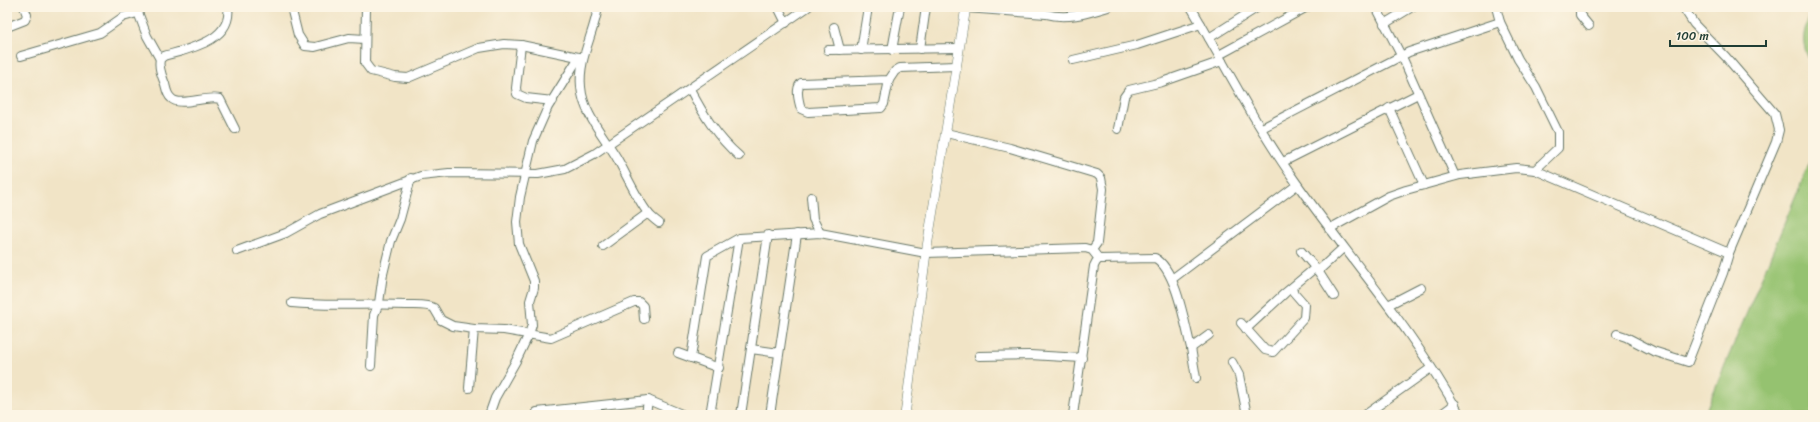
<svg xmlns="http://www.w3.org/2000/svg" width="1820" height="422" font-family="Sriracha,sans-serif">
<rect width="100%" height="100%" fill="#fcf5e5"/>
<filter id="ink" filterUnits="userSpaceOnUse"><feTurbulence type="fractalNoise" baseFrequency=".025" numOctaves="2"/><feDisplacementMap in="SourceGraphic" scale="8" xChannelSelector="R" yChannelSelector="G"/><feConvolveMatrix kernelMatrix="1 2 1 2 8 2 1 2 1" color-interpolation-filters="sRGB"/></filter>
<filter id="wash" filterUnits="userSpaceOnUse"><feTurbulence type="fractalNoise" baseFrequency=".012" numOctaves="4" result="noise"/><feDisplacementMap in="SourceGraphic" scale="16" xChannelSelector="R" yChannelSelector="G"/><feGaussianBlur stdDeviation="0.9" result="paint"/><feColorMatrix in="noise" values="0 0 0 0 0 0 0 0 0 0 0 0 0 0 0 0 0 1.4 0 .05"/><feComposite in="paint" operator="in"/></filter>
<g filter="url(#wash)">
<rect width="100%" height="100%" fill="#f1e4c6"/>
<!-- green -->
<g fill="#95c270" stroke="#5a8052">
<path d="M 1813,8 L 1813,68 C 1799,39 1802,36 1813,8 Z"/>
<polygon points="1813,155 1813,415 1704,415"/>
</g>
</g>
<g filter="url(#ink)">
<g fill="none" stroke-linecap="round" stroke-linejoin="round">
<defs>
<g id="minor">
<polyline points="136,7 147,36 160,59"/>
<path d="M 228,7 C 233,41 188,49 164,56 L 160,59 C 158,67 162,76 165,84 C 166,88 167,95 171,98 C 179,108 207,95 220,99 L 235,129"/>
<polyline points="291,7 298,35 305,46 315,47 349,38 365,39"/>
<polyline points="366,7 365,63 371,71 395,77 408,78 479,48 504,44 521,45 583,58"/>
<path d="M 598,7 C 594,34 578,59 581,87 C 583,114 605,137 618,160 C 627,176 637,199 648,213 C 651,217 655,220 659,223"/>
<polyline points="778,7 786,23"/>
<path d="M 1191,7 C 1225,65 1256,126 1295,181 C 1350,259 1414,331 1460,415"/>
<polyline points="1376,7 1404,61 1455,176"/>
<polyline points="1496,7 1500,22 1518,59 1536,87 1558,132 1558,148 1535,170"/>
<polyline points="1580,7 1580,15 1589,26"/>
<polyline points="1683,7 1694,24 1726,57 1775,114 1779,130 1776,142 1729,253"/>
<path d="M 966,8 L 1046,14 C 1067,20 1088,13 1108,7"/>
<polyline points="1384,24 1412,7"/>
<polyline points="7,27 25,20 27,15 24,7"/>
<polyline points="834,27 840,50"/>
<polyline points="1209,38 1258,7"/>
<polyline points="521,45 516,88 517,94 526,98 553,101"/>
<polyline points="920,49 926,7"/>
<polyline points="828,50 959,48"/>
<polyline points="861,50 868,7"/>
<polyline points="892,50 900,7"/>
<polyline points="1219,55 1307,7"/>
<polyline points="21,56 100,33 123,17 137,13"/>
<polyline points="1073,60 1137,45 1201,24"/>
<path d="M 889,80 L 884,104 L 881,108 L 808,112 L 801,109 C 799,102 795,89 801,83 L 889,80 L 895,71 L 900,68 L 956,66"/>
<path d="M 690,89 C 703,114 717,137 739,156"/>
<polyline points="1389,108 1424,185"/>
<polyline points="1262,128 1409,52 1500,22"/>
<polyline points="1118,129 1124,97 1129,90 1162,82 1222,61"/>
<polyline points="946,133 1010,148 1097,174 1101,178 1103,189 1097,243 1092,250"/>
<polyline points="1283,162 1418,94"/>
<polyline points="811,197 813,219 820,233"/>
<polyline points="1329,229 1389,196 1406,190 1460,175 1516,168 1535,170 1729,253 1723,273 1688,362 1653,351 1626,337 1617,334"/>
<polyline points="603,246 648,213"/>
<polyline points="237,251 286,233 320,214 421,176 449,173 538,174 565,169 594,154 808,7"/>
<polyline points="1301,251 1318,271 1334,296"/>
<polyline points="1318,271 1343,248"/>
<polyline points="1172,279 1297,185"/>
<path d="M 292,303 C 331,307 369,303 407,305 C 416,305 427,304 434,308 L 441,320 L 453,326 L 474,329 L 504,330 L 551,338 L 634,302 L 639,302 L 643,306 L 644,319"/>
<polyline points="1388,305 1421,288"/>
<polyline points="1241,323 1265,350 1273,352 1304,318 1305,305 1291,289"/>
<polyline points="1246,329 1285,293 1315,268"/>
<polyline points="1191,348 1196,378"/>
<polyline points="751,349 779,353"/>
<polyline points="678,353 719,368"/>
<polyline points="979,356 1030,355 1082,358"/>
<polyline points="691,358 707,256 739,238 820,233 926,253 1085,248 1092,250 1099,259"/>
<polyline points="1232,362 1239,375 1247,415"/>
<polyline points="371,366 374,315 379,303 383,274 391,241 400,219 411,178"/>
<polyline points="469,388 474,329"/>
<polyline points="489,415 495,398 517,359 529,334 532,325 530,301 534,288 534,281 519,244 517,222 520,197 533,141 548,107 579,57"/>
<polyline points="537,415 537,412 648,400 684,415"/>
<polyline points="646,415 648,400"/>
<polyline points="710,415 739,238"/>
<polyline points="741,415 768,235"/>
<polyline points="770,415 797,234"/>
<path d="M 1073,415 L 1094,266 L 1096,262 L 1099,259 L 1155,258 C 1176,269 1185,325 1191,348 L 1209,335"/>
<polyline points="1365,415 1431,368"/>
<polyline points="1440,415 1455,404"/>
</g>
<polyline id="tertiary" points="905,415 926,253 966,7"/>
</defs>
<!-- minor casing -->
<use href="#minor" stroke="#687767" stroke-width="10"/>
<!-- tertiary casing -->
<use href="#tertiary" stroke="#687767" stroke-width="10"/>
<!-- minor -->
<use href="#minor" stroke="#fff" stroke-width="8"/>
<!-- tertiary -->
<use href="#tertiary" stroke="#fff" stroke-width="9"/>
</g>
</g>
<!-- margin -->
<rect width="1820" height="422" fill="none" stroke="#fcf5e5" stroke-width="24"/>
<!-- scale -->
<path d="M1670 40v6h96v-6" fill="none" stroke="#1f3d34" stroke-width="2"/>
<text x="1676" y="40" font-size="12" fill="#1f3d34" stroke="#fcf5e5" stroke-width="3" paint-order="stroke">100 m</text>
</svg>
